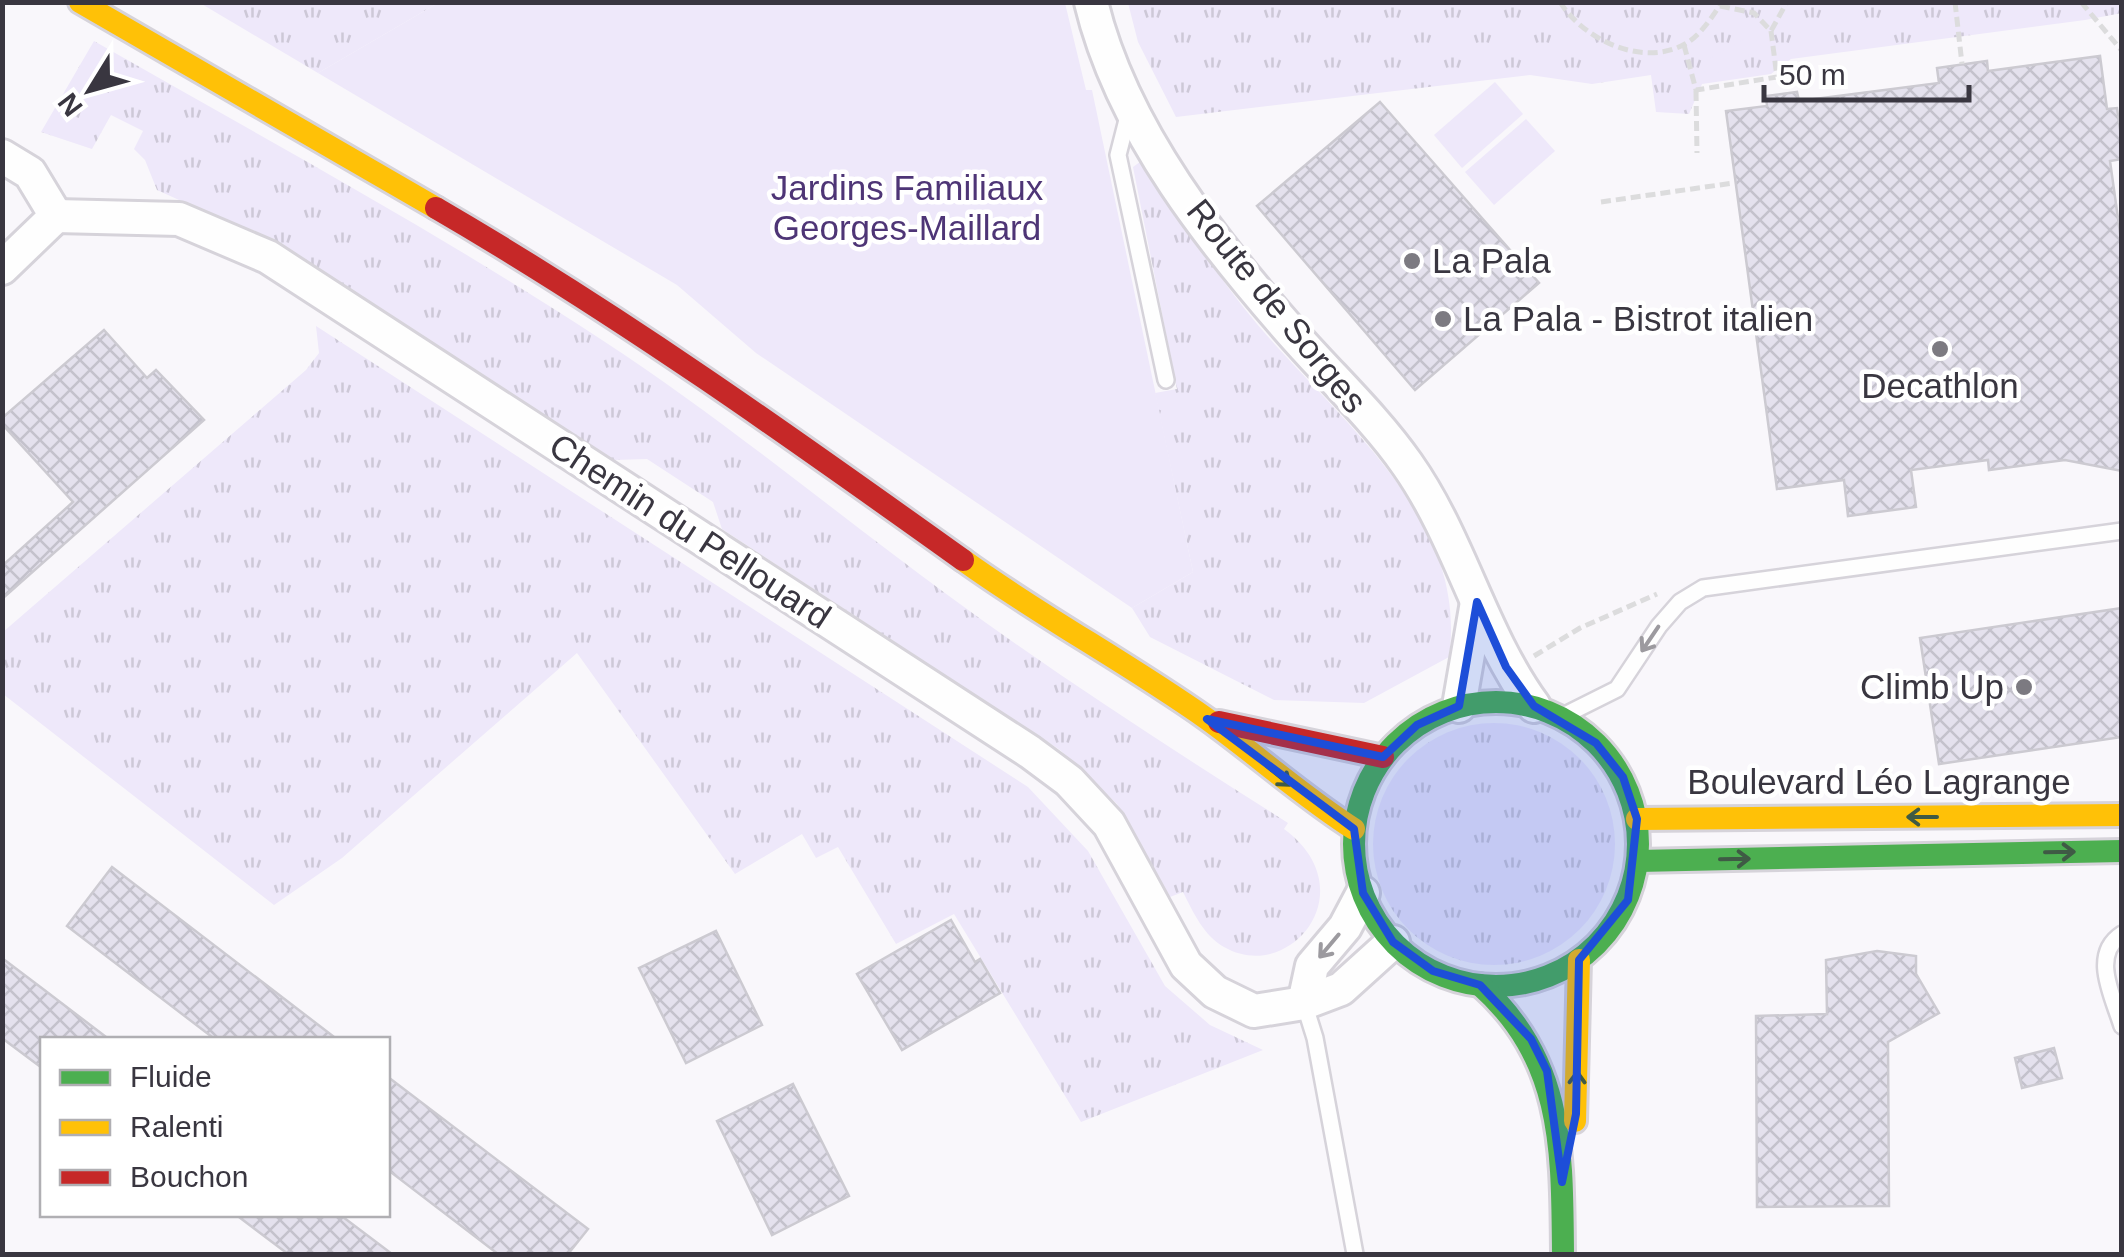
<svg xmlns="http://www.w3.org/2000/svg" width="2124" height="1257" font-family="Helvetica,sans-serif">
<defs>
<pattern id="grass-tufts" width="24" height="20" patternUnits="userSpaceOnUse" patternTransform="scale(2.5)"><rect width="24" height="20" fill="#eee8fa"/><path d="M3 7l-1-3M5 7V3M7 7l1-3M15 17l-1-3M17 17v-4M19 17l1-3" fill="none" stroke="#cdc8d7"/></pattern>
<pattern id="building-cross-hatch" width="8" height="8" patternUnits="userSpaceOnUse" patternTransform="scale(2.5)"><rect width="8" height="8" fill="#e4e1ed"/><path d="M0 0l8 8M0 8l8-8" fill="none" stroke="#c4c2cc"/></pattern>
</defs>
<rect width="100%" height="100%" fill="#f9f7fb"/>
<!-- grass -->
<g fill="url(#grass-tufts)">
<polygon points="2121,2 2122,13 2085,20 1791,59 1771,74 1702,84 1689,114 1656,112 1651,75 1592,84 1530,75 1176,117 1138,42 1128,3"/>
<polygon points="200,3 438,3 318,73"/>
<path d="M 94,41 C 265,139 438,232 602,340 C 723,419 833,511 949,596 C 1059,677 1173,750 1288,823 L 1284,829 C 1367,890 1290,985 1224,947 C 1204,936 1193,912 1183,892 L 1170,897 L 1117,804 L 1060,750 L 722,529 L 713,502 L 647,459 L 614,460 L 243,229 L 157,190 L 145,160 L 134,149 L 143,131 L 111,115 L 92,149 L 41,132 Z"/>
<path d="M 1144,159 C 1179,215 1214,273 1257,324 C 1337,419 1469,517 1449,657 L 1364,703 L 1274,700 L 1150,637 L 1132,608 L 1193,572 L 1155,393 L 1177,389 L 1133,167 Z"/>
<polygon points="316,326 1028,787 1088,851 1165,986 1210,1025 1263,1050 1081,1122 954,914 896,944 838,847 816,858 802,834 735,874 577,653 342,858 274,905 3,694 3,632 306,370 319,353"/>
<circle cx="1494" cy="844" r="121"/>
</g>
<!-- garden -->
<g fill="#eee8fa">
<polygon points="438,3 1065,3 1086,90 1092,90 1193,572 1132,608 756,353 677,285 318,73"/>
<polygon points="1753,34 1761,48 1708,78 1700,64"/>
<polygon points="1495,82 1523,114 1462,168 1434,135"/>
<polygon points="1526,119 1555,151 1494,205 1465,172"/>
</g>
<!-- building -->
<g fill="url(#building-cross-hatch)" stroke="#cccad1" stroke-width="2.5">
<polygon points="2100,56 2107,109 2117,108 2122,143 2122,159 2110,161 2122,247 2122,471 2065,460 1989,470 1988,460 1911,470 1916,507 1848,516 1844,480 1777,489 1726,111 1767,106 1766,96 1797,92 1799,101 1939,83 1937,68 1987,61 1988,71"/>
<polygon points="1380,102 1539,283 1415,390 1257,206"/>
<polygon points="104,330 147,378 156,370 204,420 2,599 2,566 73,502 2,424 2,418"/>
<polygon points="2122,608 2122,737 1939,764 1920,638"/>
<polygon points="112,867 338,1040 216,1040 67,926"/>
<polygon points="951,920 975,962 980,959 1000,993 902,1050 857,974"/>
<polygon points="716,931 762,1025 686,1063 639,968"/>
<polygon points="1877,951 1916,956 1916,974 1939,1013 1888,1042 1889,1206 1757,1207 1756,1016 1827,1014 1826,960"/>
<polygon points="2,958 43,989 110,1040 42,1040 42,1068 2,1038"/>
<polygon points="2054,1048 2062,1078 2022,1088 2015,1058"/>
<polygon points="388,1077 588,1229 568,1254 498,1254 388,1170"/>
<polygon points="793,1084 849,1196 772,1235 717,1121"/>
<polygon points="235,1214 339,1214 392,1254 288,1254"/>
</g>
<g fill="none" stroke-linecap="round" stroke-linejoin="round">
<defs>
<g id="lane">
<polyline points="1129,112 1118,155 1166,380"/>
<polyline points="1561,717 1617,689 1659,626 1680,602 1703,588 2122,531"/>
<path d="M 2122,934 C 2090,955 2113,996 2122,1026"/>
<polyline points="1304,1003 1315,1038 1355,1254"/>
</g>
<g id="street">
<path d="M 1091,2 C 1122,131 1215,246 1301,343 C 1336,382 1377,421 1407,464 C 1460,539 1480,632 1534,706"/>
<polyline points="2,156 30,173 56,216"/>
<polyline points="56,216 179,219 268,257 1030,752 1069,781 1109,824 1186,965 1215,992 1254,1011 1304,1003 1341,989 1393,942"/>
<polyline points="2,268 56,216"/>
<polyline points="1459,706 1477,602"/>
<polyline points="1304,1003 1312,966 1345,927 1363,893"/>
</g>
<g id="fast">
<circle cx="1496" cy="844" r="142"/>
<polyline points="1638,861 2122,851"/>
<path d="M 1480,985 C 1564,1060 1562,1149 1563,1254"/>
</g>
<g id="slow">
<polyline points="80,2 436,208"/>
<path d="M 963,560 C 1042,617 1128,663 1207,719 C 1257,755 1302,796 1354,829"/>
<polyline points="1637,819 2122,815"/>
<polyline points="1575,1121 1579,960"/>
</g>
<g id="jam">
<path d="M 436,208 C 620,315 791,437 963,560"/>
<polyline points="1219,722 1383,757"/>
</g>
</defs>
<!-- lane casing -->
<use href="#lane" stroke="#d6d3da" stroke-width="20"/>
<!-- street casing -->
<use href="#street" stroke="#d6d3da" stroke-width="38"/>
<!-- fast casing -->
<use href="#fast" stroke="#d6d3da" stroke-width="28"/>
<!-- slow casing -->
<use href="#slow" stroke="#d6d3da" stroke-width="28"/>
<!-- jam casing -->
<use href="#jam" stroke="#d6d3da" stroke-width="28"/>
<!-- path -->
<g stroke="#dcdcdd" stroke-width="5" stroke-dasharray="10 5" stroke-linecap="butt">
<path d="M 1560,2 C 1583,39 1642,68 1685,44 C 1700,36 1713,16 1722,2"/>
<polyline points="1955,2 1962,64"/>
<polyline points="2081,2 2122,51"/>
<polyline points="1720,6 1754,13 1771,31 1787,2"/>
<polyline points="1684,45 1696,90 1777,77 1771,31"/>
<polyline points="1696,91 1697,153"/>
<polyline points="2120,127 2122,127"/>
<polyline points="1601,202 1733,183"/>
<polyline points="1534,656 1580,628 1657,594"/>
<polyline points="2,1254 4,1254"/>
</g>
<!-- lane -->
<use href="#lane" stroke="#fefefe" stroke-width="15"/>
<!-- street -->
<use href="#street" stroke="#fefefe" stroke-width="32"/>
<!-- fast -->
<use href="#fast" stroke="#4caf50" stroke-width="22"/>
<!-- slow -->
<use href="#slow" stroke="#ffc107" stroke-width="22"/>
<!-- jam -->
<use href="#jam" stroke="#c62828" stroke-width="22"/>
</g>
<!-- one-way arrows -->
<defs><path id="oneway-shaft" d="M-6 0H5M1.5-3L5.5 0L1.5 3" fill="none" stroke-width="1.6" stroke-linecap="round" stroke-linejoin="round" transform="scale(2.5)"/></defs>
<g stroke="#9c9a9f">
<use href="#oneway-shaft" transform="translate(1650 639) rotate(124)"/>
<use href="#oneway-shaft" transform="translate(1329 946) rotate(130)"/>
</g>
<g stroke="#3f5a45">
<use href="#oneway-shaft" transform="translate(1279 776) rotate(39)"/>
<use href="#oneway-shaft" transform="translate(1922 817) rotate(180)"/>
<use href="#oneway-shaft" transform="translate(2060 852) rotate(-1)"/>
<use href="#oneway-shaft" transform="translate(1735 859) rotate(-1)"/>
<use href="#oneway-shaft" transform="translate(1577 1086) rotate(-89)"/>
</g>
<!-- marked area -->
<path fill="#1d4ed8" fill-opacity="0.2" stroke="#1d4ed8" stroke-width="8" stroke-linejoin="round" d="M 1477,602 L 1506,667 L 1534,706 L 1596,743 L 1623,777 L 1637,819 L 1628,900 L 1579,960 L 1576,1114 L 1562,1182 L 1547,1071 L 1531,1039 L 1480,985 L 1433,971 L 1393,942 L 1363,893 L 1354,829 L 1207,719 L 1383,757 L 1417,725 L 1459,706 Z"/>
<!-- markers -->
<g fill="#7c7a81" stroke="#fff" stroke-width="4">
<circle cx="1412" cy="261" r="10"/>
<circle cx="1443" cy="319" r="10"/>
<circle cx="1940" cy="349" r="10"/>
<circle cx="2024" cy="687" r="10"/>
</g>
<g text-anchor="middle" stroke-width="9" stroke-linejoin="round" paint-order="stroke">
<!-- park labels -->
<g font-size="35" fill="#4e3576" stroke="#fff">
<text x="907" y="200">Jardins Familiaux<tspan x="907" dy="40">Georges-Maillard</tspan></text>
</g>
<!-- poi labels -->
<g font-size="35" fill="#393640" stroke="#fff" text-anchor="start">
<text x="1432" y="273">La Pala</text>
<text x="1463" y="331">La Pala - Bistrot italien</text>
<text x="1940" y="398" text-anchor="middle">Decathlon</text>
<text x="2004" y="699" text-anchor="end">Climb Up</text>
</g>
<!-- street labels -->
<g font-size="35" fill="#393640" stroke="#fff">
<text transform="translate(1277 306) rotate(51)" y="12">Route de Sorges</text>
<text transform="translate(690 531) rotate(33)" y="12">Chemin du Pellouard</text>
<text x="1879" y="794">Boulevard Léo Lagrange</text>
</g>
</g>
<!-- border -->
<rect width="2124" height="1257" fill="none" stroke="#393640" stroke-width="10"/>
<!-- legend -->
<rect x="40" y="1037" width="350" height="180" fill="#ffffff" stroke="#b0afb3" stroke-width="2.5"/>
<rect x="60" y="1070" width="50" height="15" fill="#4caf50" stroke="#b0afb3" stroke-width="2.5"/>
<text x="130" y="1087" font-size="30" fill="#393640">Fluide</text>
<rect x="60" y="1120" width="50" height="15" fill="#ffc107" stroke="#b0afb3" stroke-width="2.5"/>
<text x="130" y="1137" font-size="30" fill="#393640">Ralenti</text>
<rect x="60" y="1170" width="50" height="15" fill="#c62828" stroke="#b0afb3" stroke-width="2.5"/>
<text x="130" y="1187" font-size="30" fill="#393640">Bouchon</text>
<!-- north arrow -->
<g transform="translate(90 90) rotate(233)" stroke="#ffffff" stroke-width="8" paint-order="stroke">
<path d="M0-8L18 38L0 25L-18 38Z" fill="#393640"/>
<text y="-15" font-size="28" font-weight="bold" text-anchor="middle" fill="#393640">N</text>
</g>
<!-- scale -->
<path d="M1764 85v15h205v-15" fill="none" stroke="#393640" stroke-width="5"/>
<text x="1779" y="85" font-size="30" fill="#393640" stroke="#ffffff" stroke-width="8" paint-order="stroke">50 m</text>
</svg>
